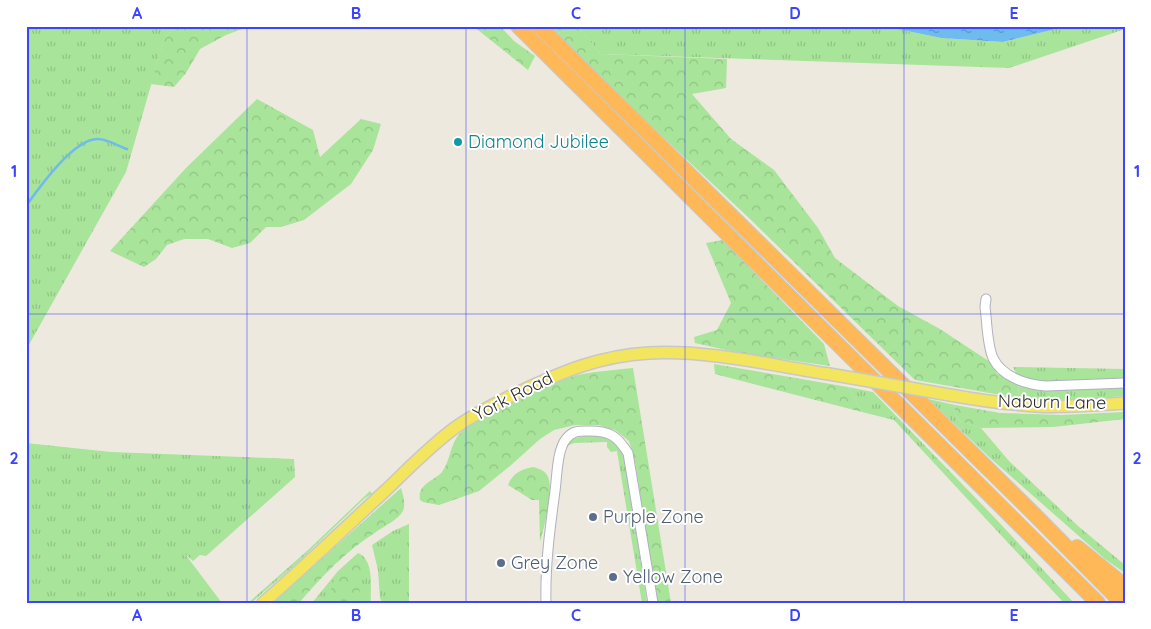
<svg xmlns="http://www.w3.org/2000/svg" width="1151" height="629" font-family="Quicksand,sans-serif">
<defs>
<pattern id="grass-tufts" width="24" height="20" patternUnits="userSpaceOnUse" patternTransform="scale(1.25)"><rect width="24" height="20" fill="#a8e499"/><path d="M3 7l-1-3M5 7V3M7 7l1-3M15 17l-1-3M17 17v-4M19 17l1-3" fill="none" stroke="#91c484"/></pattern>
<pattern id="forest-crowns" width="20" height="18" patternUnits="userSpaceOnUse" patternTransform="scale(1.25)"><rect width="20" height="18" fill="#a8e499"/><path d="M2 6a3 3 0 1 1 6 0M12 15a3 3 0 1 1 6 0" fill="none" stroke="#91c484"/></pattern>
<pattern id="water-ripples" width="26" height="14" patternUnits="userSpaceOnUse" patternTransform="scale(1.25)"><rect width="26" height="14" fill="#6fbbf0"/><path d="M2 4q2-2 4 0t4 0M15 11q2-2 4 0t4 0" fill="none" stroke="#5b98c3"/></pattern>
</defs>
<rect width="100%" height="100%" fill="#ede9de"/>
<!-- grass -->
<g fill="url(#grass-tufts)">
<polygon points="26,26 174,26 164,40 126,172 26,350"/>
<polygon points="578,26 883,26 941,38 1003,42 1068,26 1125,26 1125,29 1009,68 600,54"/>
<polygon points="1013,367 1125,369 1125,396 1073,400 1018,398 1019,378"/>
<polygon points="848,387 873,392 993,516 1074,603 1064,603 894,420 862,412"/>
<polygon points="928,399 955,405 954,413 960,421 981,428 1009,461 1078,526 1125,565 1125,573 1105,559 989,457"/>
<path d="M 588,435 C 607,436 618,442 625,459 L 647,603 L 642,603 L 617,451 L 611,452 L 607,447 L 607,442 L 574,443 L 565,447 L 572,439 Z"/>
<polygon points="26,443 111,452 294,459 295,477 206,556 200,555 193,561 185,554 222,603 26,603"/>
<polygon points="370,491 375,498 370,495 365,498 299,561 251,603 248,603 308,550"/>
<polygon points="409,524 409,603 382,603 380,598 378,570 372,545 393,531"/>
<path d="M 358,553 C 375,560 370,588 371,603 L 312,603 L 338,571 Z"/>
</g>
<!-- forest -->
<g fill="url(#forest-crowns)">
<polygon points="174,26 250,26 226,35 200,49 186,73 174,87 151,84 164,40"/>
<polygon points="473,26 500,26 514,41 535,56 528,70"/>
<polygon points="548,26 578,26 600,54 727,59 726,88 692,94 731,139 774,170 818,228 835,258 898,306 940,329 987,360 992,361 997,374 1019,378 1018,398 915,380 750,219 585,64"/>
<polygon points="257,99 313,130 320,157 361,119 381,124 373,150 351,184 304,220 281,227 266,227 250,243 232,248 208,239 184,239 167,245 156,259 144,267 110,251 186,168"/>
<polygon points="723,240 824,344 830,366 740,353 695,343 694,337 717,330 731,303 706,243"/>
<polygon points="714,364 848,387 862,412 715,374"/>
<path d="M 633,368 L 671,603 L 657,603 L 635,461 L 629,441 L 615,430 L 599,425 L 575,425 L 554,430 L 540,439 L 510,466 L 479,491 L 439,505 L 423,502 L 420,500 C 417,484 434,481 442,472 C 450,461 450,447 457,437 C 472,417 558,378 583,374 C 599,371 616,370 633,368 Z"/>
<polygon points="955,405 1000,413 1061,415 1125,412 1125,419 1053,427 981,428 960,421 954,413"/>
<path d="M 534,467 C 539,469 544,470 547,475 C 555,486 544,528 540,542 L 539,500 L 532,500 L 508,485 C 513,473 521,469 534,467 Z"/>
<path d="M 401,488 C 403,495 406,503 403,511 C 398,520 384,526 376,532 C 346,551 322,576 299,603 L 272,603 Z"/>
<path d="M 360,558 L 364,561 C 365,574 359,585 359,598 L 364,603 L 329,603 C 331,598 330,595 331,591 C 332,576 348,564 360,558 Z"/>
</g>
<!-- water -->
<polygon fill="url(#water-ripples)" points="883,26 1068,26 1003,42 941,38"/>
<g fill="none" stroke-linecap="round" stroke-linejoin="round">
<!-- stream -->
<path stroke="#6fbbf0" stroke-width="2.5" d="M 26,206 C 39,188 74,138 98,139 C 107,139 118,146 127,149"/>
<defs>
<g id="minor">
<path d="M 986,299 L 985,307 C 987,321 987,345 993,358 C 1002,377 1027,385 1046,386 L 1125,383"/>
<path d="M 546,603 C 545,565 550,528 555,491 C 557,477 557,450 566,439 C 573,430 580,431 590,431 C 610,431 617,436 628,453 L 653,603"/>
</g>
<g id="major">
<path d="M 950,395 C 978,400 1006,404 1035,406 C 1065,408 1095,405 1125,403"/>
<path d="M 263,603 C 305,566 345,528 386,490 C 408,469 431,445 456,427 C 476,413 498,402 519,392 C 564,371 599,356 649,353 C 709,350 770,365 829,374"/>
</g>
<g id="highway">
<polyline points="518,26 1098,603"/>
<polyline points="539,26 1035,515 1122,603"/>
<polyline points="1077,547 1125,586"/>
</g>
</defs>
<!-- minor casing -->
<use href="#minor" stroke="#b1b1bf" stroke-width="11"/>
<!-- major casing -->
<use href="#major" stroke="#c8c8c8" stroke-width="14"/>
<!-- highway casing -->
<use href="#highway" stroke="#c8c8c8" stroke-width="16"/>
<!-- minor -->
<use href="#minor" stroke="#fff" stroke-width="9"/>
<!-- major -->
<use href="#major" stroke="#f3e55d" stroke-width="11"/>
<!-- highway -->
<use href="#highway" stroke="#ffb857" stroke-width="14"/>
<defs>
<polyline id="major-bridge" points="829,374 950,395"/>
</defs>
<!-- major-bridge casing -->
<use href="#major-bridge" stroke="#c8c8c8" stroke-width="14" stroke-linecap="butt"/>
<!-- major-bridge -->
<use href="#major-bridge" stroke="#f3e55d" stroke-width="11"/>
</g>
<!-- grid -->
<path fill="none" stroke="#3c44fc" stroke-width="1" stroke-opacity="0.55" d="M 247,26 L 247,603M 466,26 L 466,603M 685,26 L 685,603M 904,26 L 904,603M 26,314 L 1125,314"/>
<!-- markers -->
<circle fill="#0f9aa8" stroke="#fff" stroke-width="2" cx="458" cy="142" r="5"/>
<g fill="#5c6f8a" stroke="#fff" stroke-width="2">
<circle cx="593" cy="517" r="5"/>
<circle cx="501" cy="563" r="5"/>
<circle cx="613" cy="577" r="5"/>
</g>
<g text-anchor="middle" stroke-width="4" stroke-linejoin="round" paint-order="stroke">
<!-- culture labels -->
<g font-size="18" fill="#0d838f" stroke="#fff" text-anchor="start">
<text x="468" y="148">Diamond Jubilee</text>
</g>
<!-- street labels -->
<g font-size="18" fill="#2b2b2b" stroke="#fff">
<text transform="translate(513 396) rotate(-27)" y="6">York Road</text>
<text transform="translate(1052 402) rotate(1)" y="6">Naburn Lane</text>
</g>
<!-- service labels -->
<g font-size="18" fill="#4e5e75" stroke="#fff" text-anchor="start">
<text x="603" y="523">Purple Zone</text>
<text x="511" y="569">Grey Zone</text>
<text x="623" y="583">Yellow Zone</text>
</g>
</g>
<!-- border -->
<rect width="1151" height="629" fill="none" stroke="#ffffff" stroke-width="55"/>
<rect x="28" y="28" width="1096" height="574" fill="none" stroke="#3c44fc" stroke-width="2"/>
<g font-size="16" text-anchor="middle" font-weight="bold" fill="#3c44fc">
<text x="137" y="19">A</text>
<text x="356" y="19">B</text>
<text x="576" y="19">C</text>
<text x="795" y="19">D</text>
<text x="1014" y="19">E</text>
<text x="14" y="177">1</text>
<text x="1137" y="177">1</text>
<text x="14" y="464">2</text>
<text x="1137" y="464">2</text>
<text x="137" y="621">A</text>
<text x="356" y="621">B</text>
<text x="576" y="621">C</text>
<text x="795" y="621">D</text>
<text x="1014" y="621">E</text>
</g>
</svg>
